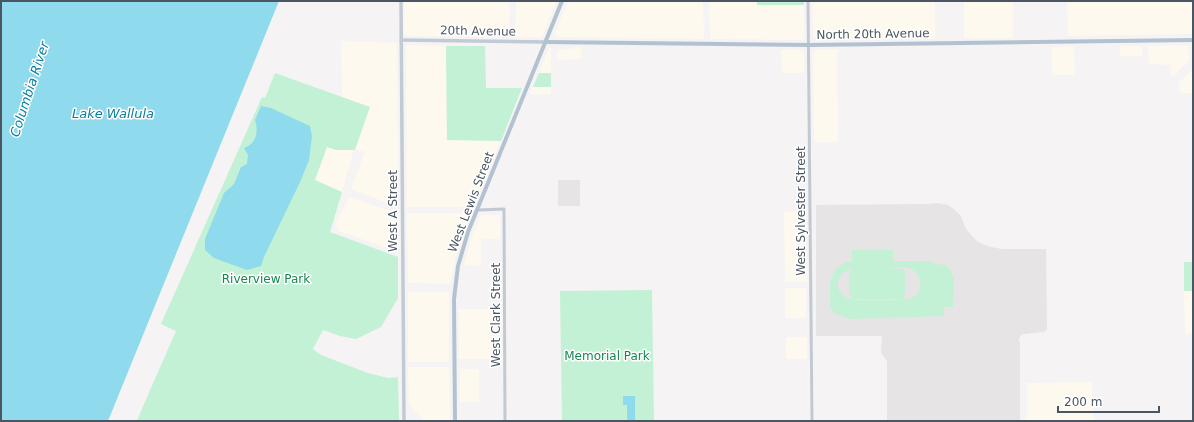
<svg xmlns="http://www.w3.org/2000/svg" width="1194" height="422" font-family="'DejaVu Sans',sans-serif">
<rect width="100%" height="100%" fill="#f5f3f3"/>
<!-- commercial -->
<g fill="#fdf9ef">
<polygon points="404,1 510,1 509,37 404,36"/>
<polygon points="516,1 557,1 542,37 515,37"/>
<polygon points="568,1 703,1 704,39 559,37 556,36 555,32"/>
<polygon points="709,1 757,1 758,5 804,5 804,37 801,40 710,39"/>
<polygon points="812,1 935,1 935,39 817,40 813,37"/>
<rect x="964" y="1" width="49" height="37"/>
<polygon points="1067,1 1193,1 1193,34 1068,36"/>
<polygon points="341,41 397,43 398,207 351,189 365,151 354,150 342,192 314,180 327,147 336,150 370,107 342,97"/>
<polygon points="406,45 446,46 447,140 501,141 474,207 407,207"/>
<polygon points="1189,45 1189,61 1173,76 1171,76 1171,65 1149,64 1148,46"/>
<polygon points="1074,46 1075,75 1052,75 1052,47"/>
<rect x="1120" y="46" width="22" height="10"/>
<polygon points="581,47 581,59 557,60 557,51"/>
<polygon points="549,48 551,48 551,73 539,73"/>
<polygon points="837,49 838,142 814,142 813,52 816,50"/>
<polygon points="781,50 801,50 803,51 804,53 804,73 782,73"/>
<polygon points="1193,69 1193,93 1180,93 1179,82"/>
<polygon points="533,87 551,87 551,94 530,94"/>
<polygon points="349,197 398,214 398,252 340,231 337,227 336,223"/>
<polygon points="805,211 807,282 785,282 784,212"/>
<polygon points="407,213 471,213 462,237 455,260 451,284 408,283"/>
<polygon points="481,215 500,215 500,239 481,239 481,266 464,265 472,236"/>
<rect x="785" y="288" width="21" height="30"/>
<polygon points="1184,291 1193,291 1193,333 1185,334"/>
<rect x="408" y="292" width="41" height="70"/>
<polygon points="459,309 500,309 501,359 459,359"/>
<rect x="786" y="337" width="21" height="22"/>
<polygon points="408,367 449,367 450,421 424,421 409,405"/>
<rect x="460" y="369" width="19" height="33"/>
<polygon points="1092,382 1093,421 1027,421 1027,383"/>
</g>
<!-- education -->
<g fill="#e6e4e5">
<rect x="558" y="180" width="22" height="26"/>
<polygon points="937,203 948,205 955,210 961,216 965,227 971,235 978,242 987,246 1001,249 1046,249 1047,329 1044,332 1024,334 1021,335 1018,341 1020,341 1020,421 887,421 887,361 881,353 882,336 816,336 816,205 929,204"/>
</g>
<!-- green -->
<g fill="#c3f1d5" fill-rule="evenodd">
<rect x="757" y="1" width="47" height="4"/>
<polygon points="446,46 485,46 486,88 522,88 501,141 447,140"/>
<polygon points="275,73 370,107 355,150 336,150 327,147 315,180 342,192 330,232 398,257 398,298 381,327 356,339 340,336 323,330 313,349 321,355 368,373 388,378 398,377 399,421 137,421 144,404 176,331 161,324 262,97 265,98"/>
<polygon points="539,73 551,73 551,87 533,87"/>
<path d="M 852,250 L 893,250 L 893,261 L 932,261 L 934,264 L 941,265 L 942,263 L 948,267 L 954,278 L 953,307 L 944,307 L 944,316 L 849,319 L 838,314 L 834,314 L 833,310 L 830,308 L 830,280 L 831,280 C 836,268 839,263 852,261 ZM 887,268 C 893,268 902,266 909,268 C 921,272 925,291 913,297 C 904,302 865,300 854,300 C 834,297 832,275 851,269 L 851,271 L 849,271 L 849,296 L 851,296 L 851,299 L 904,299 L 904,296 L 905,296 L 905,271 L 904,271 L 904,269 Z"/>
<rect x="1184" y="262" width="9" height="29"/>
<polygon points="652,290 654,421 562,421 560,291"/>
</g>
<!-- water -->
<g fill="#90daee">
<polygon points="1,1 279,1 108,421 1,421"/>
<path d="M 261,106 L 271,108 L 310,126 L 312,136 L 309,160 L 301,180 L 264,257 L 261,266 L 247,270 L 214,258 L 205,250 L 205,239 L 224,193 L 234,184 L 241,167 L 247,164 L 248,155 L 244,148 C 256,144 259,132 255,120 Z"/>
<polygon points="623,396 635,396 635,421 627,421 627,405 623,405"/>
</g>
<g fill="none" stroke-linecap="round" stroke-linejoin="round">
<!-- tertiary -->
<g stroke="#c1cad2" stroke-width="3">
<polyline points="808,1 812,421"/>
<polyline points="478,210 504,209 505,421"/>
</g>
<!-- secondary -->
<g stroke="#c1cbd6" stroke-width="3.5">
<polyline points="401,1 404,421"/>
<polyline points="401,40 546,42"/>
</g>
<!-- primary -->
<g stroke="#b3c2d1" stroke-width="4">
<polyline points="546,42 809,45 1193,40"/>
<polyline points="455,421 454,299 458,266 468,232 562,1"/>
</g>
</g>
<g text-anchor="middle" stroke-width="3" stroke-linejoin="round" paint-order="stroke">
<!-- street labels -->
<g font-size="12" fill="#4a5661" stroke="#fff">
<text transform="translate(478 31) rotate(1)" y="4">20th Avenue</text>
<text transform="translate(873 34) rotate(-1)" y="4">North 20th Avenue</text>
<text transform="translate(471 202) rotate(-69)" y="4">West Lewis Street</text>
<text transform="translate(393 211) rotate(-90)" y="4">West A Street</text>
<text transform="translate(801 211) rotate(-90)" y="4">West Sylvester Street</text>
<text transform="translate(496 315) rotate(-90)" y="4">West Clark Street</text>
</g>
<!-- park labels -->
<g font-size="12" fill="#17864f" stroke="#fff">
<text x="266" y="283">Riverview Park</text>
<text x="607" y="360">Memorial Park</text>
</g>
<!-- water labels -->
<g font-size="13" font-style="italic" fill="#0c7c9b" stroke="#fff">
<text transform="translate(29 89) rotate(-72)" y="5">Columbia River</text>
<text x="113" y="118">Lake Wallula</text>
</g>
</g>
<!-- border -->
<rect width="1194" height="422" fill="none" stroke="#4a5661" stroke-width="4"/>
<!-- scale -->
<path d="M1058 406v6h101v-6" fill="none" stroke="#4a5661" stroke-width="2"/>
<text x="1064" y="406" font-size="12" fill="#4a5661" stroke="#ffffff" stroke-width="3" paint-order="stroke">200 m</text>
</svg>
